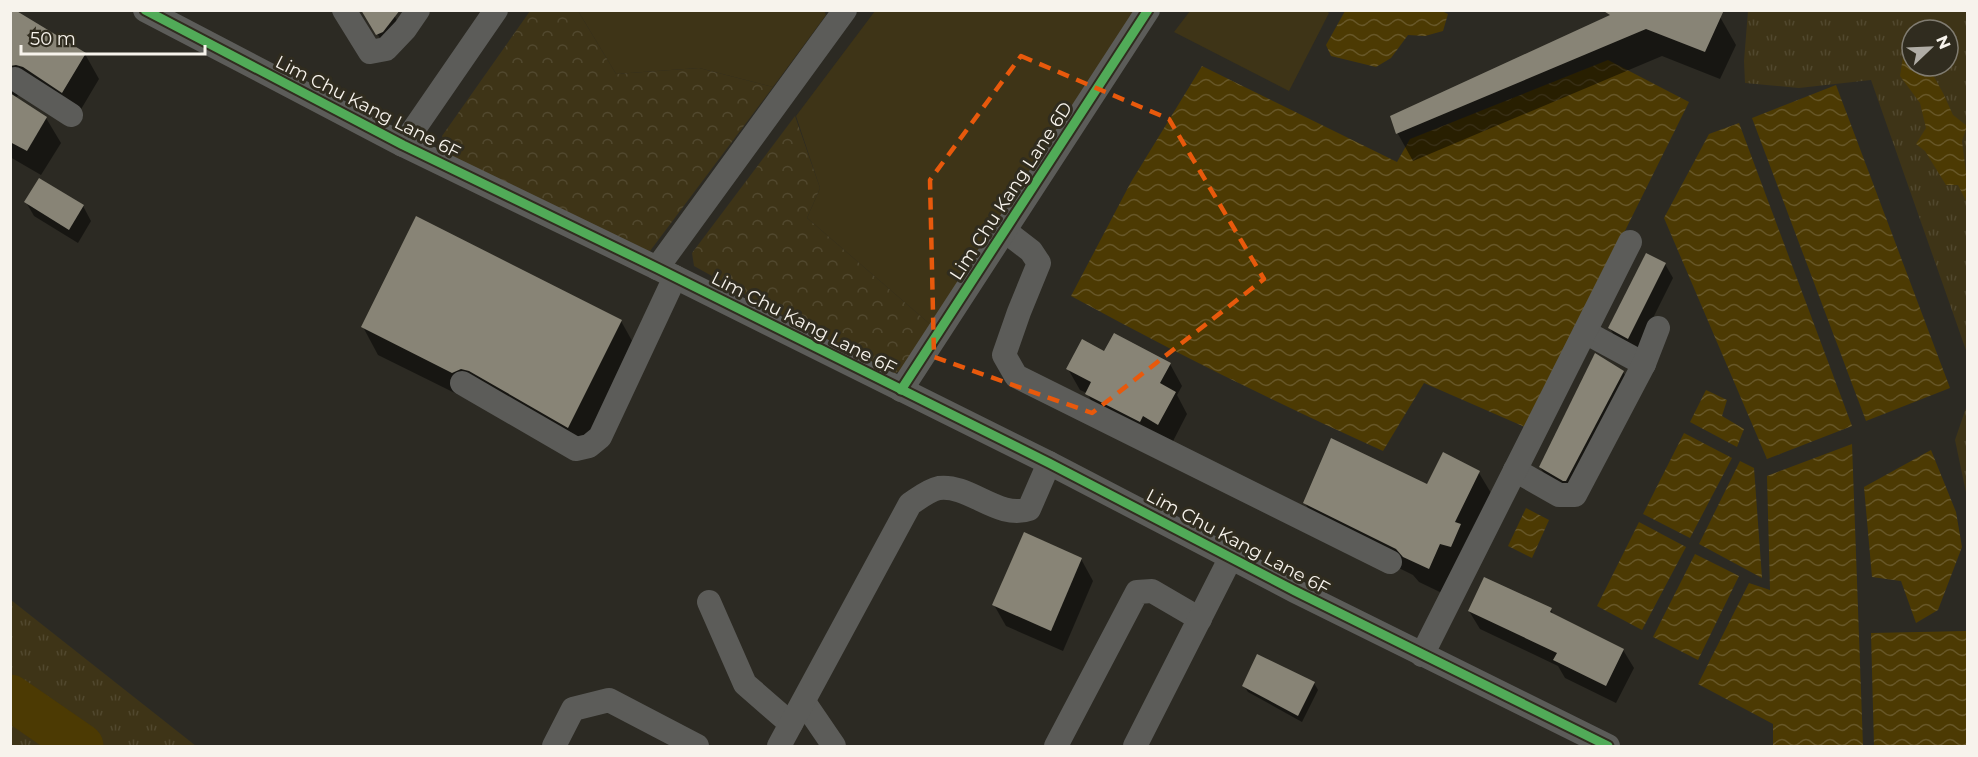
<svg xmlns="http://www.w3.org/2000/svg" width="1978" height="757" font-family="Montserrat,sans-serif">
<defs>
<pattern id="forest-crowns" width="20" height="18" patternUnits="userSpaceOnUse" patternTransform="scale(1.5)"><rect width="20" height="18" fill="#3e3417"/><path d="M2 6a3 3 0 1 1 6 0M12 15a3 3 0 1 1 6 0" fill="none" stroke="#51482e"/></pattern>
<pattern id="park-tufts" width="24" height="20" patternUnits="userSpaceOnUse" patternTransform="scale(1.5)"><rect width="24" height="20" fill="#3e3417"/><path d="M3 7l-1-3M5 7V3M7 7l1-3M15 17l-1-3M17 17v-4M19 17l1-3" fill="none" stroke="#51482e"/></pattern>
<pattern id="water-waves" width="16" height="10" patternUnits="userSpaceOnUse" patternTransform="scale(1.5)"><rect width="16" height="10" fill="#4c3a03"/><path d="M0 5q4-4 8 0t8 0" fill="none" stroke="#675728"/></pattern>
</defs>
<rect width="100%" height="100%" fill="#2c2a23"/>
<!-- grass -->
<g fill="#3e3417">
<polygon points="824,10 826,15 773,87 699,68 616,74 578,11"/>
<polygon points="1325,10 1329,13 1289,91 1174,32 1190,11"/>
<polygon points="875,11 1135,11 932,326 807,218 820,188 796,116"/>
</g>
<!-- forest -->
<g fill="url(#forest-crowns)">
<polygon points="530,11 578,11 616,74 699,68 773,87 644,259 448,154 442,136"/>
<polygon points="795,116 820,188 807,218 932,326 903,370 890,375 694,266 692,253"/>
</g>
<!-- park -->
<g fill="url(#park-tufts)" fill-rule="evenodd">
<path d="M 1748,11 L 1967,11 L 1967,353 L 1871,80 L 1799,88 L 1745,83 L 1744,61 ZM 1912,30 L 1948,30 L 1948,66 L 1912,66 Z"/>
<polygon points="1967,405 1967,497 1955,440"/>
<polygon points="11,600 196,746 11,746"/>
</g>
<!-- water -->
<g fill="url(#water-waves)">
<polygon points="1442,11 1448,14 1443,31 1425,36 1408,35 1391,58 1376,67 1331,56 1326,45 1345,11"/>
<polygon points="1905,44 1912,44 1912,66 1928,66 1943,93 1953,115 1967,126 1962,141 1967,181 1967,203 1958,185 1946,185 1925,151 1916,144 1926,128 1920,103 1900,76"/>
<path d="M 1608,60 L 1689,102 L 1527,428 L 1424,383 L 1383,451 C 1277,403 1173,352 1071,296 L 1131,182 L 1202,66 L 1397,162 L 1410,139 Z"/>
<polygon points="1836,85 1950,388 1866,421 1752,118"/>
<polygon points="1739,123 1852,426 1767,459 1664,218 1709,134"/>
<polygon points="1706,390 1727,400 1722,416 1744,429 1737,447 1690,422"/>
<polygon points="1684,433 1732,458 1690,538 1643,514"/>
<polygon points="1852,444 1863,746 1773,746 1773,724 1698,684 1749,583 1770,590 1767,476"/>
<polygon points="1931,450 1956,512 1962,547 1938,610 1916,623 1901,581 1872,577 1864,487"/>
<polygon points="1740,461 1754,468 1762,578 1699,544"/>
<polygon points="1526,508 1549,520 1532,558 1508,546"/>
<polygon points="1639,522 1686,547 1642,630 1597,606"/>
<polygon points="1695,554 1739,576 1698,660 1653,637"/>
<polygon points="1967,631 1967,746 1874,746 1871,633"/>
</g>
<!-- shadow -->
<g fill="#0007">
<polygon points="10,10 85,54 99,79 77,116 23,91 15,98 46,118 61,143 41,175 10,157"/>
<polygon points="362,10 391,10 399,24 382,41"/>
<polygon points="1624,10 1720,17 1736,45 1720,79 1662,56 1413,161 1398,134 1392,117"/>
<polygon points="26,202 83,206 91,221 78,243 34,216"/>
<polygon points="1665,264 1673,278 1636,352 1618,343 1610,328"/>
<polygon points="621,321 636,348 584,454 469,400 378,355 363,327"/>
<polygon points="1105,353 1170,364 1182,386 1177,395 1187,414 1171,445 1099,415 1087,393 1080,390 1068,369"/>
<polygon points="1623,372 1636,393 1578,502 1553,488 1540,467"/>
<polygon points="1479,473 1494,498 1444,594 1419,582 1413,575 1320,529 1305,503 1428,486"/>
<polygon points="1081,559 1093,581 1063,651 1006,626 994,605"/>
<polygon points="1551,610 1554,616 1623,650 1634,668 1616,703 1565,678 1558,666 1480,629 1469,611"/>
<polygon points="1314,683 1318,690 1302,722 1248,692 1244,686"/>
</g>
<g fill="none" stroke-linecap="round" stroke-linejoin="round">
<!-- river -->
<polyline stroke="#4c3a03" stroke-width="45" points="10,697 81,746"/>
</g>
<!-- building -->
<g fill="#888476">
<polygon points="10,10 15,10 86,53 62,93 23,67 16,65 10,66"/>
<polygon points="361,10 400,10 383,32 376,35"/>
<polygon points="1602,10 1724,10 1705,52 1646,29 1396,134 1390,116 1610,15"/>
<polygon points="10,93 47,117 27,151 10,142"/>
<polygon points="39,178 84,205 69,230 24,202"/>
<polygon points="416,216 622,320 568,428 469,371 461,369 452,373 361,327"/>
<polygon points="1646,253 1666,263 1628,339 1608,328"/>
<polygon points="1114,333 1171,363 1160,383 1176,392 1158,425 1143,416 1140,422 1085,394 1091,382 1066,369 1082,339 1104,351"/>
<polygon points="1595,353 1624,371 1566,481 1563,481 1539,467"/>
<polygon points="1331,438 1427,484 1443,452 1480,471 1455,522 1461,524 1451,547 1440,544 1429,569 1403,557 1396,549 1303,503"/>
<polygon points="1024,532 1082,558 1051,631 992,605"/>
<polygon points="1484,577 1552,608 1550,612 1624,649 1606,686 1553,660 1557,653 1468,611"/>
<polygon points="1257,654 1315,682 1298,716 1242,686"/>
</g>
<g fill="none" stroke-linecap="round" stroke-linejoin="round">
<!-- minor -->
<g stroke="#5c5c59" stroke-width="24">
<polyline points="145,10 403,145 657,268 1049,463 1295,591 1608,746"/>
<polyline points="344,10 370,52 386,49 405,29 418,10"/>
<polyline points="15,79 71,115"/>
<polyline points="403,145 496,10"/>
<polyline points="1005,231 1031,251 1039,263 1019,312 1004,355 1016,376 1390,562"/>
<polyline points="657,268 845,10"/>
<polyline points="1585,332 1644,364"/>
<polyline points="462,383 576,449 589,446 600,437 675,277"/>
<polyline points="901,390 1148,10"/>
<polyline points="1515,470 1559,495 1575,495 1644,364 1658,328"/>
<polyline points="709,602 745,684 791,724"/>
<polyline points="1422,655 1630,242"/>
<polyline points="804,702 834,746"/>
<polyline points="554,746 573,709 609,700 697,746"/>
<path d="M 779,746 L 910,504 C 919,498 929,490 939,488 C 969,484 999,520 1029,509 L 1049,463"/>
<polyline points="1056,746 1137,592 1152,591 1200,619"/>
<polyline points="1135,746 1231,557"/>
</g>
<defs>
<g id="cycleway">
<polyline points="145,10 403,145 657,268 1049,463 1295,591 1608,746"/>
<polyline points="901,390 1148,10"/>
</g>
</defs>
<!-- cycleway casing -->
<use href="#cycleway" stroke="#302c1f" stroke-width="13"/>
<!-- cycleway -->
<use href="#cycleway" stroke="#51ab58" stroke-width="9"/>
</g>
<!-- marked area -->
<path fill="none" stroke="#e8590c" stroke-width="4.5" stroke-dasharray="12 8" stroke-linejoin="round" d="M 1021,56 L 1169,119 L 1264,279 L 1092,413 L 934,357 L 930,180 Z"/>
<g text-anchor="middle" stroke-width="6" stroke-linejoin="round" paint-order="stroke">
<!-- street labels -->
<g font-size="18" fill="#f7f3ec" stroke="#302c1f">
<text transform="translate(368 107) rotate(27)" y="6">Lim Chu Kang Lane 6F</text>
<text transform="translate(1011 191) rotate(-57)" y="6">Lim Chu Kang Lane 6D</text>
<text transform="translate(804 323) rotate(27)" y="6">Lim Chu Kang Lane 6F</text>
<text transform="translate(1238 542) rotate(28)" y="6">Lim Chu Kang Lane 6F</text>
</g>
</g>
<!-- border -->
<rect width="1978" height="757" fill="none" stroke="#f7f3ec" stroke-width="24"/>
<!-- north arrow -->
<g transform="translate(1930 48) rotate(67)"><circle r="28" fill="#302c1f" stroke="#807c71" stroke-width="1.5"/>
<path d="M0-4.5L10 22L0 15L-10 22Z" fill="#b0ada6"/>
<text y="-9" font-size="16" font-weight="bold" text-anchor="middle" fill="#f7f3ec">N</text>
</g>
<!-- scale -->
<path d="M21 45v9h184v-9" fill="none" stroke="#f7f3ec" stroke-width="3"/>
<text x="30" y="45" font-size="18" fill="#f7f3ec" stroke="#302c1f" stroke-width="4.5" paint-order="stroke">50 m</text>
</svg>
